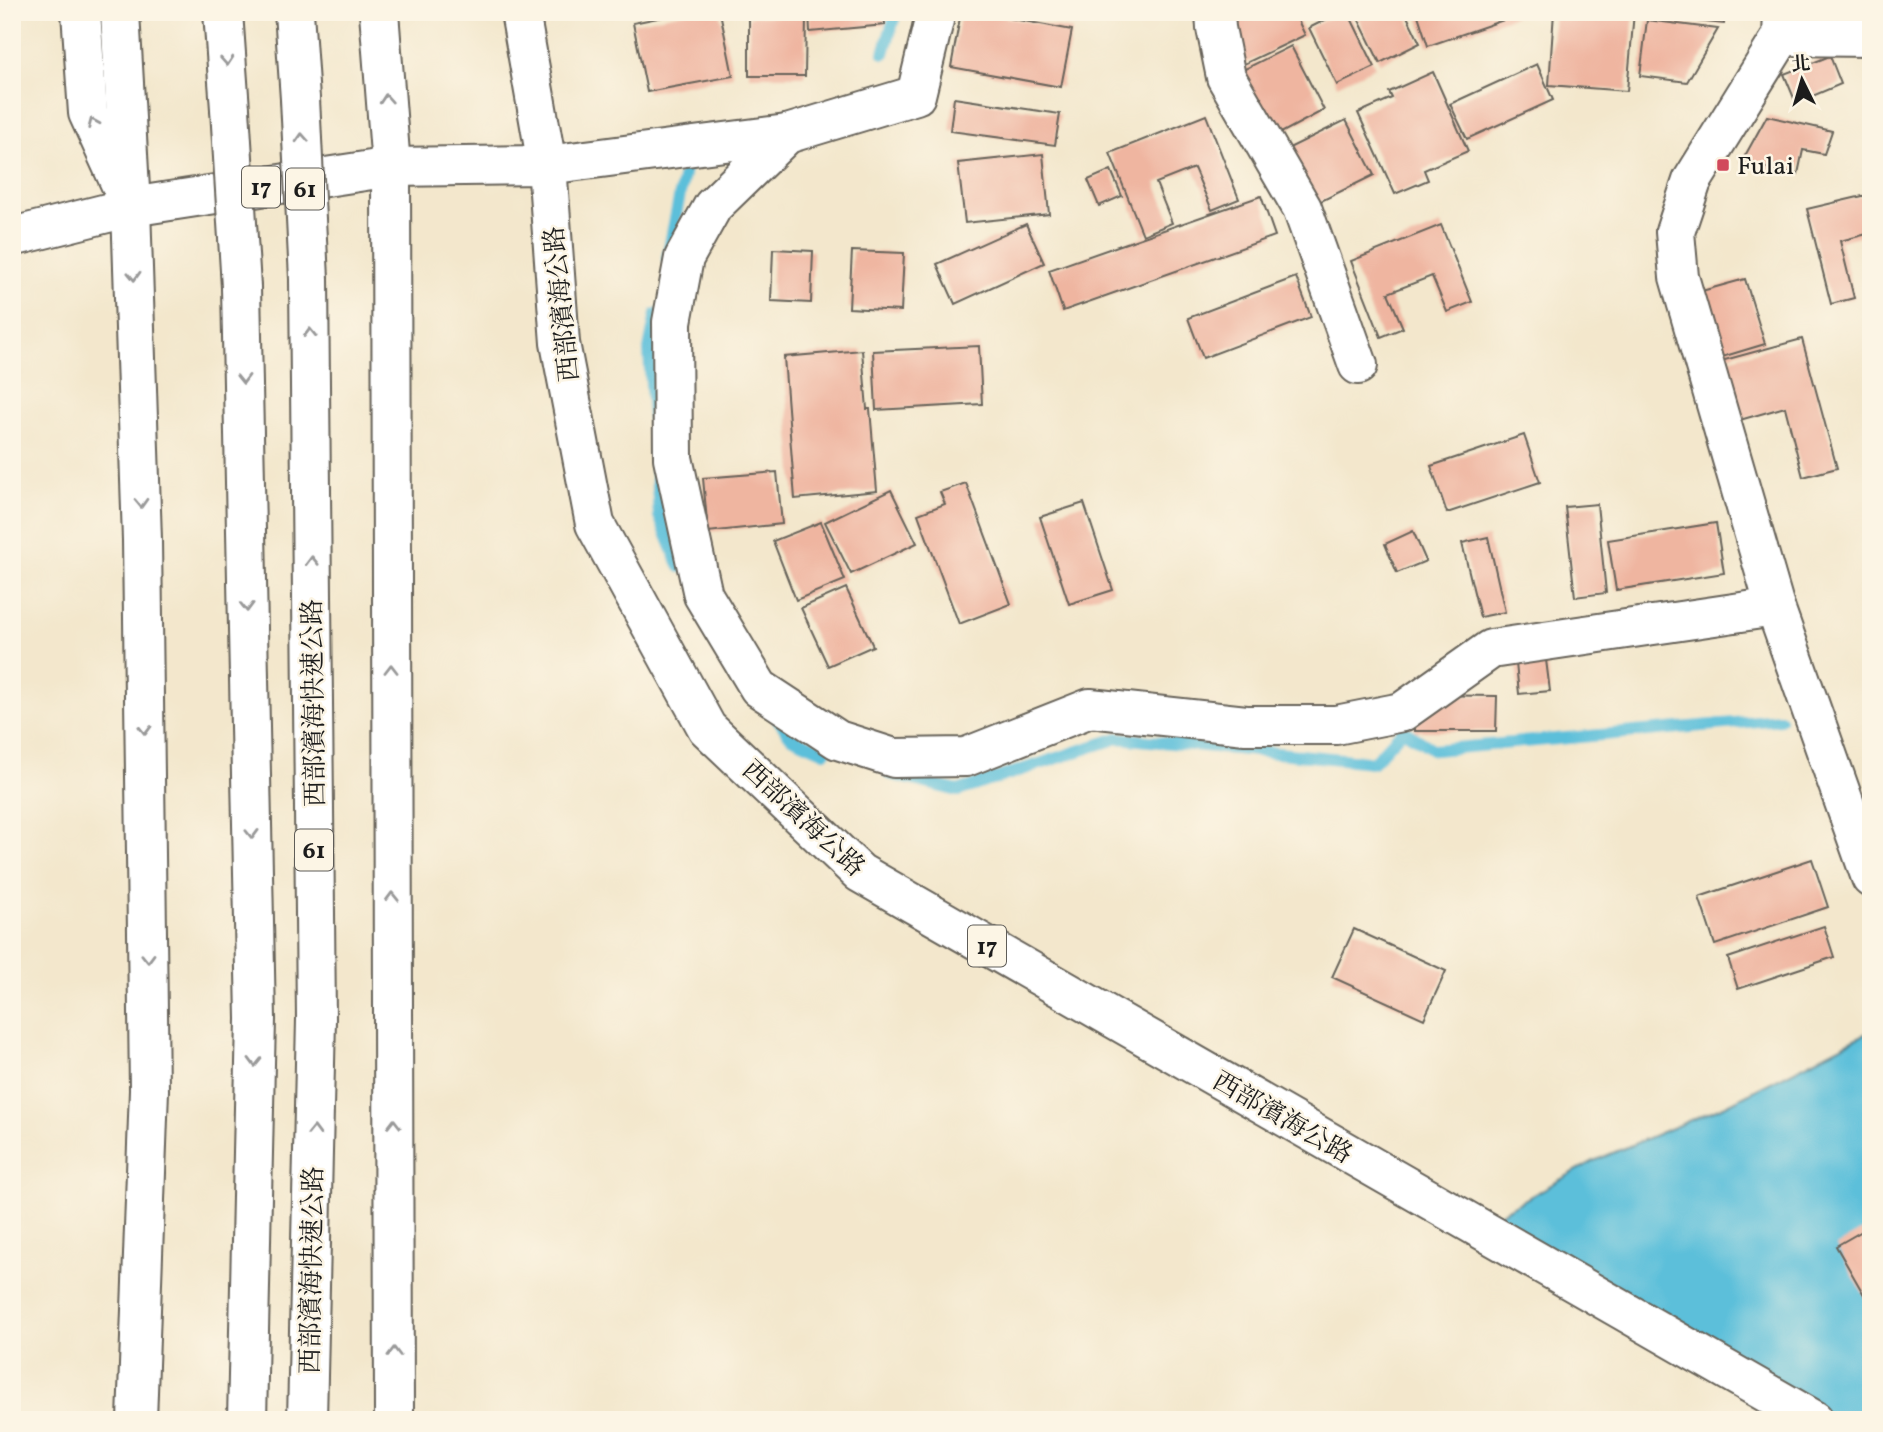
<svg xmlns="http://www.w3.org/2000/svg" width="1883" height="1432" font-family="Vollkorn,'Noto Serif TC',serif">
<rect width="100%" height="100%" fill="#fcf5e5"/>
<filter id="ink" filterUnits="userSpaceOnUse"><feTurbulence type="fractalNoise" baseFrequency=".0143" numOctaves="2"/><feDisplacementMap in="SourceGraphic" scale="14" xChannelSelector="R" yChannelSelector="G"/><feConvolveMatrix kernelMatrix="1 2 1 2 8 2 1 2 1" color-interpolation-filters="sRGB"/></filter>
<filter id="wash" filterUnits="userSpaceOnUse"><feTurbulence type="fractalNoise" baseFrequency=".00686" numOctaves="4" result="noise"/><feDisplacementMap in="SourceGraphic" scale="28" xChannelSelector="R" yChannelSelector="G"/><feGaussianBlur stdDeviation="1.57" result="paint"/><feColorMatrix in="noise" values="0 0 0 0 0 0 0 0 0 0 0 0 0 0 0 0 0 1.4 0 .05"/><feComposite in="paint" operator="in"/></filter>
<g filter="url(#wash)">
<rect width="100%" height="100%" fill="#f3e7cc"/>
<!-- water -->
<polygon fill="#5cbfda" stroke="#3c6e7b" stroke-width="2" points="1871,1031 1871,1420 1789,1420 1463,1234 1594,1161 1726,1105"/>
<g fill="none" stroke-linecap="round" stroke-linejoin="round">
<!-- stream -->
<g stroke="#5cbfda" stroke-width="12">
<polyline points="884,53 896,12"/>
<polyline points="667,259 685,169"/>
<polyline points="656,314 649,350 659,516 680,567"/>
<polyline points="774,714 791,737 825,752"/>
<polyline points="889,774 958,791 1118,738 1373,762 1403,730 1434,750 1780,719"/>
</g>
</g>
<g id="blocks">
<!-- building -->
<g fill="#efb5a0">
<polygon points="687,12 720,12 733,76 647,92 633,23"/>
<polygon points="809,12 884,12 885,25 810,32"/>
<polygon points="961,12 977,12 1072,30 1061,87 951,67"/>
<polygon points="1245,12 1294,12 1305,35 1225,73 1205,31"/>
<polygon points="1341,12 1348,12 1375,67 1337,85 1309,28"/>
<polygon points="1355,12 1405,12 1420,43 1380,63"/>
<polygon points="1417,12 1524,12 1524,13 1428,46"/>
<polygon points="1554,12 1634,12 1627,91 1549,85"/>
<polygon points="1640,12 1725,12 1724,24 1640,15"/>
<polygon points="749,16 806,17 805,76 749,76"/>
<polygon points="1647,20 1718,29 1687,82 1640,76"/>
<polygon points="1291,46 1324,110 1253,148 1219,82"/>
<polygon points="1830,56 1841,84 1796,103 1784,74"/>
<polygon points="1537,64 1553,100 1467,139 1450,104"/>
<polygon points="1433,72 1468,151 1424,170 1428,180 1395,194 1358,113 1392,98 1389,92"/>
<polygon points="954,98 1060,114 1055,145 950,131"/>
<polygon points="1206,115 1239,199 1212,210 1194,168 1156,183 1172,223 1143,235 1110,153"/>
<polygon points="1767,116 1832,131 1824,154 1803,150 1798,174 1741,163"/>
<polygon points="1346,120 1374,175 1305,209 1277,154"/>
<polygon points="1043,154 1049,214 965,223 958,163"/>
<polygon points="1111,170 1122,196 1099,206 1088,180"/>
<polygon points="1871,194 1871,233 1840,241 1854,298 1831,304 1807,209"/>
<polygon points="1261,196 1275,236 1063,311 1049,270"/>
<polygon points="1026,224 1044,263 955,304 937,264"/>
<polygon points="1441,225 1472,302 1447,312 1432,276 1388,293 1403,328 1381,337 1351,261"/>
<polygon points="773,249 813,251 811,303 771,301"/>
<polygon points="852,251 904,253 901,311 849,308"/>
<polygon points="1296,277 1311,317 1203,358 1188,318"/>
<polygon points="1745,279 1765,344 1712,360 1691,294"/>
<polygon points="1802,339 1837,468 1803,477 1785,407 1726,424 1710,364"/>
<polygon points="979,346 982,404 876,410 873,351"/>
<polygon points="862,350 867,409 870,409 877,491 795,499 784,357"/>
<polygon points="1524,435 1540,482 1447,513 1431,466"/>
<polygon points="777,472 782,524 708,532 703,478"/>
<polygon points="966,483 1011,604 959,624 918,514 945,504 940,492"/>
<polygon points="891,490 917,543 851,574 825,522"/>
<polygon points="1084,503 1113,590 1069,604 1040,517"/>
<polygon points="1597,504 1606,593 1575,597 1565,507"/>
<polygon points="821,522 845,580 796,600 773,541"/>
<polygon points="1716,523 1724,573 1616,590 1608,540"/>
<polygon points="1413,531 1426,561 1397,573 1385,544"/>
<polygon points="1488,537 1505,612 1480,617 1462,543"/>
<polygon points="846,588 873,646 828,666 801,608"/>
<polygon points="1546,660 1550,691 1519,694 1516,663"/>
<polygon points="1416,695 1497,696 1496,731 1415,731"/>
<polygon points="1812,859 1828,907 1715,945 1699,897"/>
<polygon points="1824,926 1834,957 1738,989 1728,958"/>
<polygon points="1354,929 1446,971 1424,1019 1332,977"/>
<polygon points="1871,1226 1871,1298 1867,1300 1836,1246"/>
</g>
</g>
</g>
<g filter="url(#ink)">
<use href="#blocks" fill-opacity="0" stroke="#67635a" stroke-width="2"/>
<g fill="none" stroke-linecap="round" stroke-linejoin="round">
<defs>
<g id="minor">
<polyline points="81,12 88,113 131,207 142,540 149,1090 137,1420"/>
<polyline points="520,12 547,165 787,134 916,95 936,12"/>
<polyline points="1215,12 1216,28 1226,77 1302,208 1358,365"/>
<polyline points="1783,12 1782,36 1692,181 1675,232 1679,277 1775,607 1871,878"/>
<polyline points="1782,36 1871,37"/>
<polyline points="787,134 713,206 684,258 672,322 673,458 703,595 759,688 838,740 894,758 966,757 1090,708 1246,725 1336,725 1402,712 1491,649 1775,607"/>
<polyline points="391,167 394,1420"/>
<polyline points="12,237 131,207"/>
</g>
<g id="major">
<polyline points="120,12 131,207 391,167 547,165 560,343 595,524 707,728 860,873 1814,1420"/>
<polyline points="379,12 391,167"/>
</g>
<g id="highway">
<polyline points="223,12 230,109"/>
<polyline points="294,12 300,99"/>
<polyline points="241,287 256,1019 247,1420"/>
<polyline points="307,1420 316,1019 309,279"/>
</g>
</defs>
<!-- minor casing -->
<use href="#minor" stroke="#67635a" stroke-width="42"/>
<!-- major casing -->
<use href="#major" stroke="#67635a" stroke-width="42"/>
<!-- highway casing -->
<use href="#highway" stroke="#67635a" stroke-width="42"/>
<!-- minor -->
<use href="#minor" stroke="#fff" stroke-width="38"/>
<!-- major -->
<use href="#major" stroke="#fff" stroke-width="38"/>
<!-- highway -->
<use href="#highway" stroke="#fff" stroke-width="38"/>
<defs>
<g id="highway-bridge">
<polyline points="300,99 309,279"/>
<polyline points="230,109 241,287"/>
</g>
</defs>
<!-- highway-bridge casing -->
<use href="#highway-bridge" stroke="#67635a" stroke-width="42" stroke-linecap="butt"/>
<!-- highway-bridge -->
<use href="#highway-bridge" stroke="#fff" stroke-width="38"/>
</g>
<!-- one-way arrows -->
<defs><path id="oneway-chevron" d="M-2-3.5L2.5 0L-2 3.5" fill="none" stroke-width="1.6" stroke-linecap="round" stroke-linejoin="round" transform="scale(1.75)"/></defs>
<g stroke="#999">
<use href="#oneway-chevron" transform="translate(227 61) rotate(86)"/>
<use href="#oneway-chevron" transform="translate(386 99) rotate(-94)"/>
<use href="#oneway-chevron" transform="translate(93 123) rotate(-113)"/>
<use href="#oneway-chevron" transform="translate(302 138) rotate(-93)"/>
<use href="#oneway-chevron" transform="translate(134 276) rotate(88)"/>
<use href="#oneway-chevron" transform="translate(310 333) rotate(-91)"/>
<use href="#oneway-chevron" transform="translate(243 379) rotate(89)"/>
<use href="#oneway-chevron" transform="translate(141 503) rotate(88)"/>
<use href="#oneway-chevron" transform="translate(312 561) rotate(-91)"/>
<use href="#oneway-chevron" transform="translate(247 607) rotate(89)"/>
<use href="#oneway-chevron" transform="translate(391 669) rotate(-90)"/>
<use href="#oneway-chevron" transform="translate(145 730) rotate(89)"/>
<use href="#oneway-chevron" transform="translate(252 834) rotate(89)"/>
<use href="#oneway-chevron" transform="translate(392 897) rotate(-91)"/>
<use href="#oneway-chevron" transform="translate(148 958) rotate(89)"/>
<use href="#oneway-chevron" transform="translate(255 1062) rotate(91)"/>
<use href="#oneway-chevron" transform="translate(394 1124) rotate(-90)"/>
<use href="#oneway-chevron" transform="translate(314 1131) rotate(-89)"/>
<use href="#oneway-chevron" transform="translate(394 1352) rotate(-90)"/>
</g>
</g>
<!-- markers -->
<rect fill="#d1495b" stroke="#fcf5e5" stroke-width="2.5" x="1716" y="158" width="14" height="14" rx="3.5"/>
<g text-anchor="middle" stroke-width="5" stroke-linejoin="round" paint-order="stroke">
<!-- shield labels -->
<g fill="#fcf5e5" stroke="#5f5d58" stroke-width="2">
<rect x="242" y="166.5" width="38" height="41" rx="5"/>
<rect x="286" y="168.5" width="38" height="41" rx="5"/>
<rect x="295" y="829.5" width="38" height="41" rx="5"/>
<rect x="968" y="925.5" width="38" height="41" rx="5"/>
</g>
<g font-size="24" font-weight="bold" fill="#1c1c1c">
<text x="261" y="195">17</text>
<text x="305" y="197">61</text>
<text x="314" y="858">61</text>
<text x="987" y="954">17</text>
</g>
<!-- poi labels -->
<g font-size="26" fill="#1c1c1c" stroke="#fcf5e5" text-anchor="start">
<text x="1737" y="174">Fulai</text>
</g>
<!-- street labels -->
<g font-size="26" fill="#1c1c1c" stroke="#fcf5e5">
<text transform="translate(561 304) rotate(-96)" y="9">西部濱海公路</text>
<text transform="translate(313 703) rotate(-91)" y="9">西部濱海快速公路</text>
<text transform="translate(804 818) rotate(43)" y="9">西部濱海公路</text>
<text transform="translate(1283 1117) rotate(30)" y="9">西部濱海公路</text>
<text transform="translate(311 1270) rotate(-89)" y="9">西部濱海快速公路</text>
</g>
</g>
<!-- margin -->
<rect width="1883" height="1432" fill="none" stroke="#fcf5e5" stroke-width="42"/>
<!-- north arrow -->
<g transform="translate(1802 80) rotate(355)" stroke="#fcf5e5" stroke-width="5" paint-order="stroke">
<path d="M0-5L12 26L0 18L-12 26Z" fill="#1c1c1c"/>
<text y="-10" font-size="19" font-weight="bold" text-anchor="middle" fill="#1c1c1c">北</text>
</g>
</svg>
